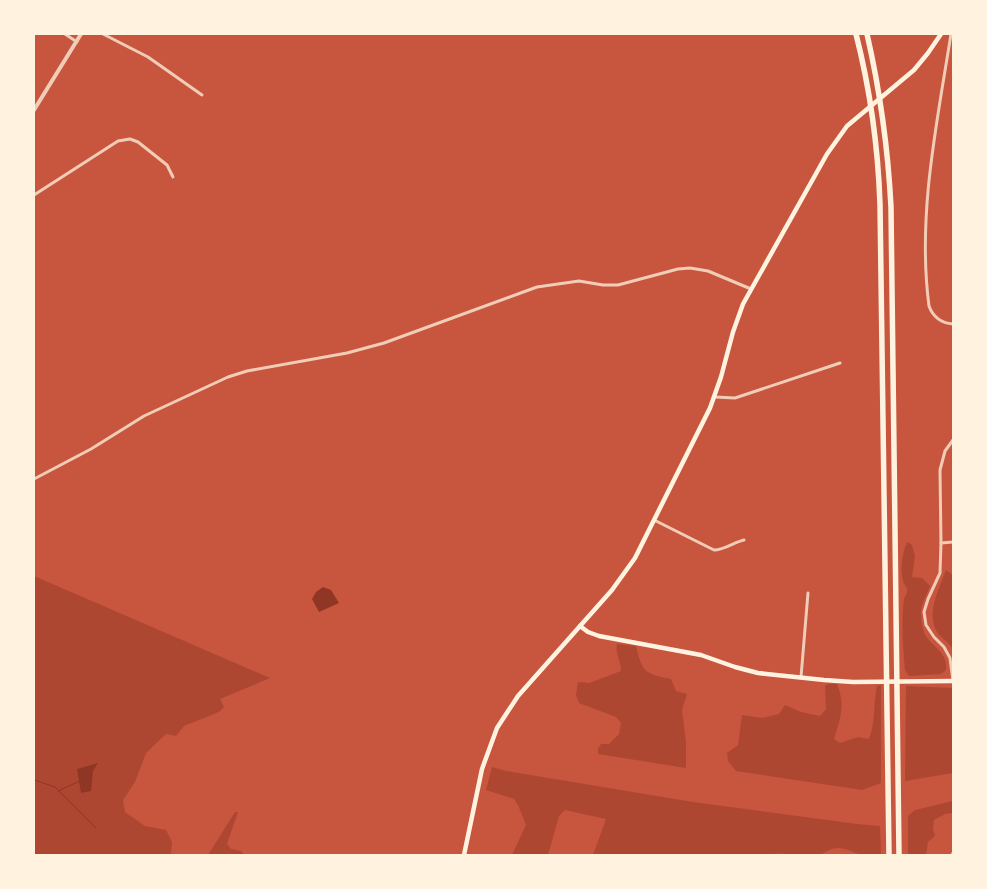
<svg xmlns="http://www.w3.org/2000/svg" width="987" height="889" font-family="Merriweather,serif">
<rect width="100%" height="100%" fill="#c8553d"/>
<!-- green -->
<g fill="#ae4732">
<path d="M 907,542 L 912,545 L 915,556 L 912,577 L 922,578 L 930,586 C 927,595 921,603 921,613 C 921,620 922,630 926,636 C 934,648 948,653 946,670 L 941,674 L 909,676 L 905,670 C 903,647 901,622 904,599 C 905,596 907,594 907,592 C 908,587 904,585 903,581 C 900,569 902,554 907,542 Z"/>
<path d="M 946,570 L 953,575 L 953,650 C 950,643 942,639 937,632 C 926,613 939,589 946,570 Z"/>
<polygon points="34,576 270,678 220,699 224,707 219,712 184,726 176,736 166,734 146,753 135,782 123,800 125,812 145,826 166,830 172,842 171,855 34,855"/>
<path d="M 617,644 L 636,646 C 642,672 645,674 671,679 L 676,691 L 687,694 L 682,710 L 686,742 L 686,768 L 598,754 L 598,749 L 601,744 L 609,744 L 619,734 L 621,723 L 616,717 L 579,703 L 576,695 L 578,682 L 589,683 L 621,671 C 621,661 615,654 617,644 Z"/>
<path d="M 828,684 L 837,684 C 846,706 840,718 834,739 L 840,743 L 858,737 L 869,739 C 876,721 873,703 877,686 L 881,685 L 881,783 L 862,790 L 736,771 L 728,761 L 727,753 L 738,745 L 742,715 L 762,718 L 779,714 L 785,705 L 801,712 L 820,716 L 826,709 L 825,686 Z"/>
<polygon points="906,686 953,688 953,773 905,781"/>
<path d="M 492,767 L 506,771 L 693,802 L 857,824 L 880,826 L 881,855 C 874,855 867,856 861,855 C 853,852 846,848 838,848 C 830,848 826,852 820,855 C 805,860 785,850 769,855 L 593,855 L 606,819 L 565,810 L 559,816 L 548,855 L 512,855 L 526,825 L 518,805 L 514,799 L 486,790 Z"/>
<polygon points="953,801 953,813 945,814 934,820 933,829 935,836 928,842 926,855 908,855 908,816 915,810"/>
<polygon points="235,812 238,812 237,815 227,844 231,849 241,851 244,855 208,855"/>
</g>
<!-- water -->
<g fill="#8f3625">
<polygon points="323,587 331,590 339,603 319,612 312,599 316,592"/>
<polygon points="98,763 93,771 91,791 81,793 77,769"/>
</g>
<g fill="none" stroke-linecap="round" stroke-linejoin="round">
<!-- stream -->
<g stroke="#8f3625" stroke-width="1">
<polyline points="34,780 55,787 96,828"/>
<polyline points="58,791 80,781"/>
</g>
<!-- minor -->
<g stroke="#f1ccb7" stroke-width="3">
<polyline points="65,34 77,42"/>
<polyline points="103,34 148,57 202,95"/>
<path d="M 951,34 C 937,123 917,215 929,306 C 933,317 941,323 953,324"/>
<polyline points="34,195 118,141 130,139 138,142 167,165 173,177"/>
<polyline points="715,397 735,398 840,363"/>
<polyline points="34,479 91,449 144,416 228,377 247,371 347,353 384,343 537,287 579,281 603,285 618,285 678,269 690,268 708,271 751,289"/>
<path d="M 654,520 L 714,550 C 725,550 734,542 744,540"/>
<polyline points="941,543 953,542"/>
<polyline points="801,677 808,593"/>
<polyline points="953,681 950,658 944,647 934,637 926,625 924,612 928,599 940,573 941,543 940,470 945,451 953,440"/>
<polyline points="952,855 953,853"/>
</g>
<!-- tertiary -->
<polyline stroke="#f1ccb7" stroke-width="4" points="34,110 81,34"/>
<!-- secondary -->
<g stroke="#fff3e0" stroke-width="4.5">
<polyline points="580,626 588,632 599,636 701,655 735,667 758,673 824,680 853,682 953,681"/>
<polyline points="464,855 482,769 497,728 518,696 612,590 635,558 710,408 721,377 733,332 743,304 827,154 847,126 914,70 928,53 941,34"/>
</g>
<!-- motorway -->
<g stroke="#fff3e0" stroke-width="5.5">
<path d="M 856,34 C 870,89 878,146 880,204 L 889,855"/>
<path d="M 867,34 C 880,91 888,148 891,207 L 899,855"/>
</g>
</g>
<!-- border -->
<rect width="987" height="889" fill="none" stroke="#fff3e0" stroke-width="70"/>
</svg>
